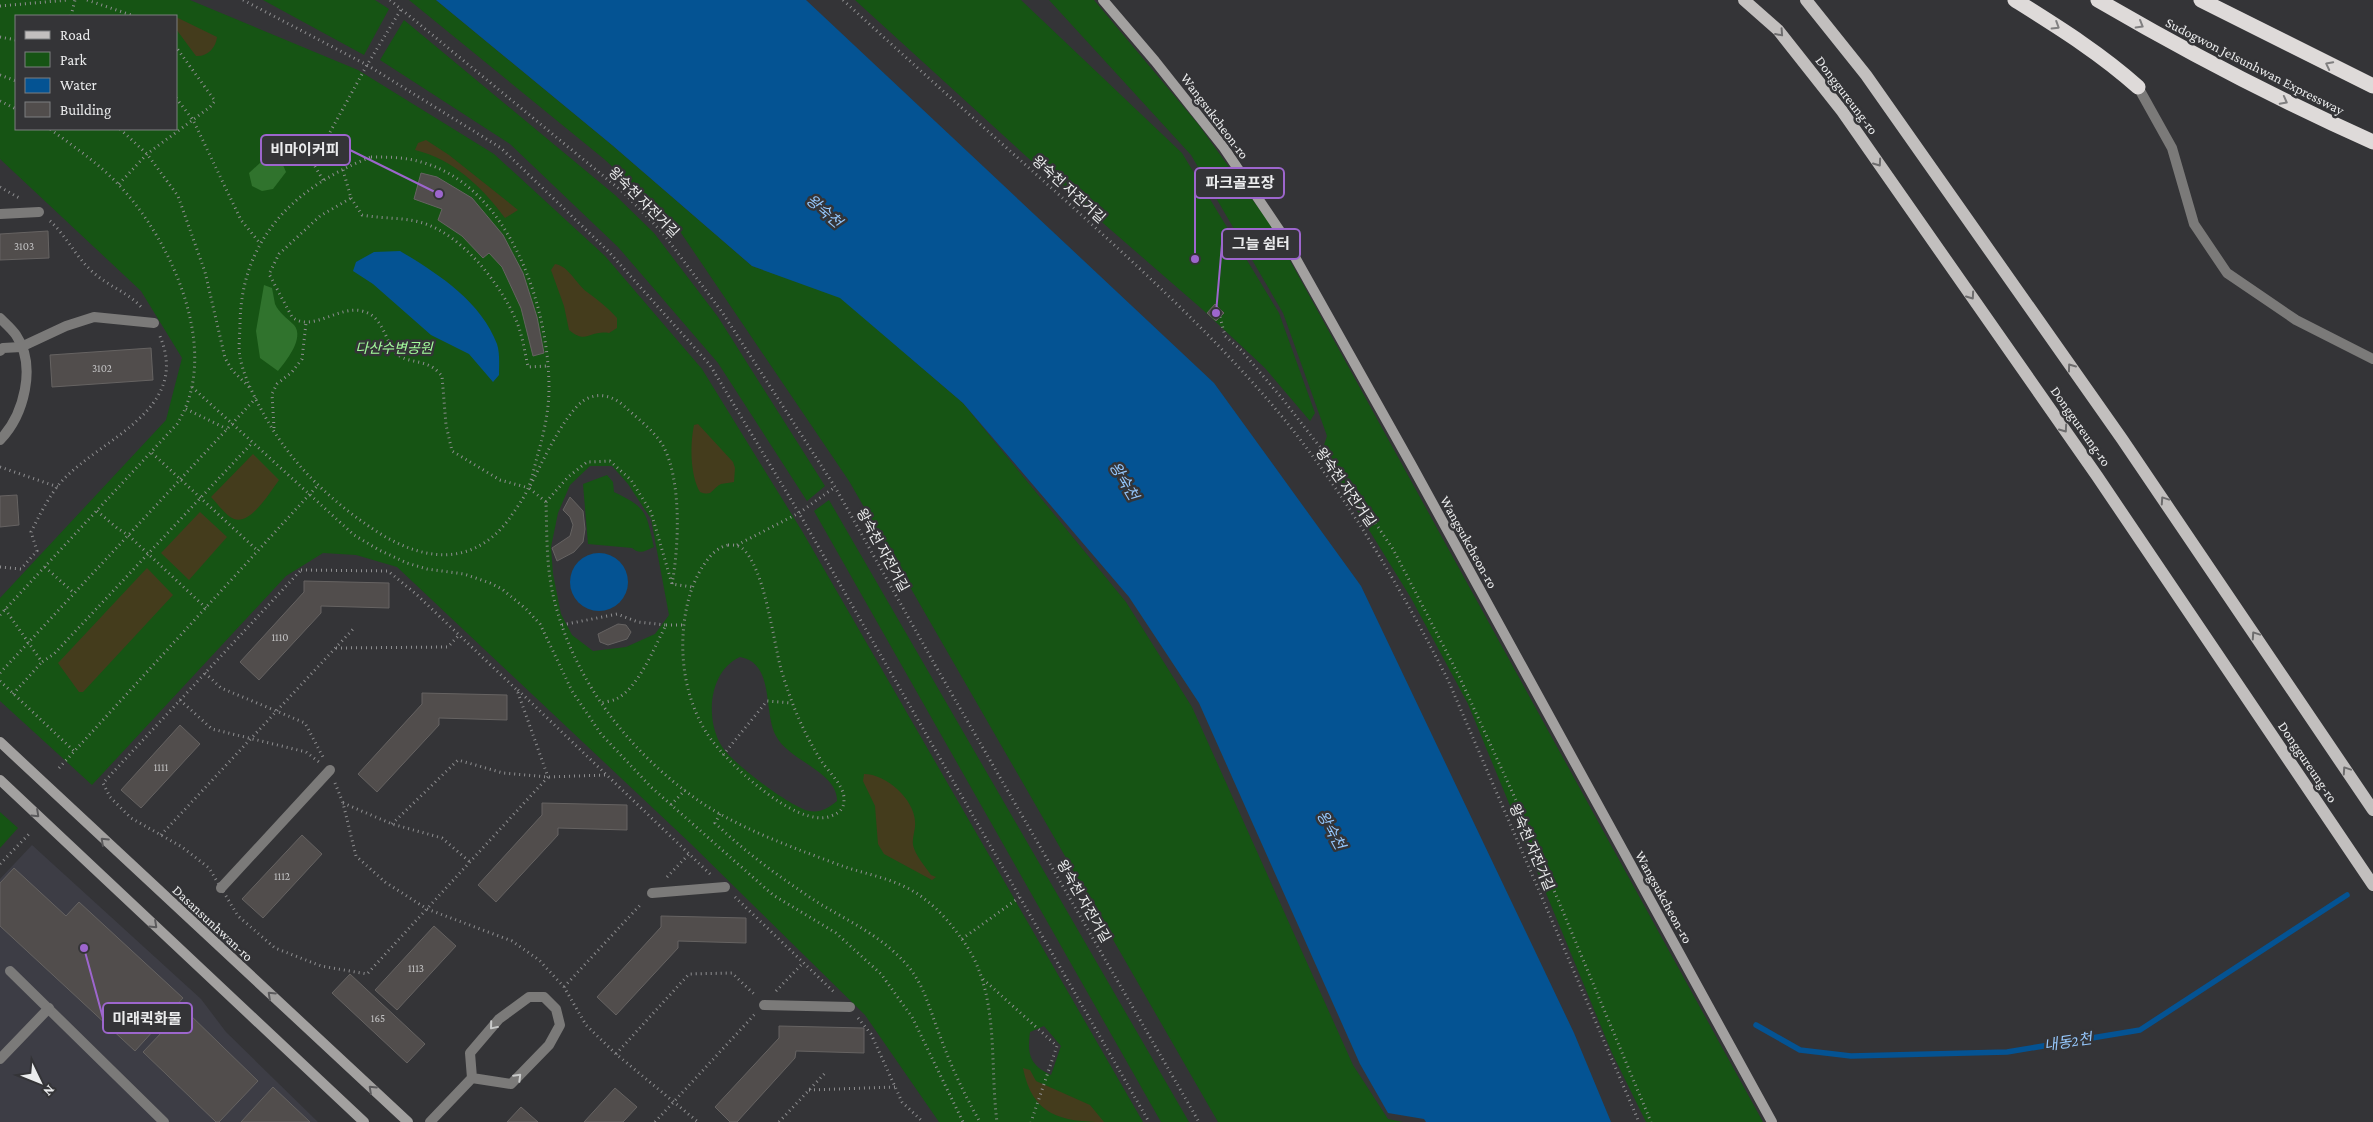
<svg xmlns="http://www.w3.org/2000/svg" width="2373" height="1122" font-family="'Crimson Pro','Noto Sans KR',serif">
<rect width="100%" height="100%" fill="#343437"/>
<!-- built -->
<polygon fill="#3d3d45" points="32,845 201,999 226,1032 318,1122 0,1122 0,879"/>
<!-- green -->
<g fill="#165414" fill-rule="evenodd">
<path d="M 0,0 L 190,0 L 358,70 L 494,154 L 605,256 L 702,369 L 802,531 L 1143,1122 L 939,1122 L 865,1015 L 690,843 L 397,567 L 356,555 L 323,553 L 286,576 L 92,785 L 0,701 L 0,598 L 166,420 L 182,358 L 141,291 L 0,159 ZM 16,16 L 176,16 L 176,129 L 16,129 ZM 590,466 L 612,466 L 628,484 L 651,519 L 669,615 L 655,634 L 626,647 L 593,651 L 572,635 L 561,614 L 553,574 L 551,547 L 558,513 L 570,485 ZM 740,657 C 775,663 763,712 776,736 C 789,761 838,772 837,801 C 828,808 821,813 809,811 C 791,807 730,762 721,745 C 705,718 709,671 740,657 ZM 1044,1026 L 1061,1046 L 1051,1075 C 1030,1065 1027,1055 1030,1032 Z"/>
<polygon points="263,0 375,0 389,9 364,55"/>
<polygon points="409,0 436,0 612,145 752,266 840,297 963,403 1126,602 1192,707 1353,1065 1388,1119 1403,1122 1218,1122 849,481 675,224 604,159"/>
<polygon points="855,0 1021,0 1182,153 1279,313 1315,413 1310,421 1265,368 1203,310 1027,157"/>
<polygon points="1049,0 1094,0 1198,124 1270,224 1763,1122 1646,1122 1612,1053 1468,704 1411,598 1353,504 1320,457 1327,436 1283,313 1191,155"/>
<polygon points="404,20 615,195 654,233 718,317 825,486 807,501 718,363 618,247 510,144 380,60"/>
<path d="M 607,475 L 613,482 L 614,492 C 648,508 646,513 654,547 C 645,551 640,555 632,548 L 588,544 L 583,484 Z"/>
<polygon points="829,500 1189,1122 1161,1122 814,511"/>
<polygon points="0,812 18,828 0,848"/>
</g>
<!-- forest -->
<g fill="#30732d">
<polygon points="261,162 283,165 286,172 273,189 262,191 252,186 249,173"/>
<path d="M 264,285 L 272,288 C 273,293 274,299 275,304 C 279,313 287,318 294,325 C 305,338 286,361 278,371 L 260,358 L 256,331 Z"/>
</g>
<!-- sand -->
<g fill="#443c1c">
<path d="M 176,17 L 217,37 C 216,48 207,57 196,56 L 176,29 Z"/>
<path d="M 426,140 L 449,155 L 518,210 L 505,218 C 482,187 453,159 415,150 L 418,143 Z"/>
<path d="M 555,264 C 569,266 576,284 587,292 C 598,300 608,308 617,318 L 617,328 L 609,333 C 589,330 587,345 569,330 L 564,306 L 551,270 Z"/>
<path d="M 698,424 L 733,462 L 735,468 L 734,482 C 730,483 725,483 721,484 C 711,489 713,497 700,492 C 690,475 690,444 694,425 Z"/>
<path d="M 253,454 L 279,480 C 270,492 251,525 234,519 C 226,516 218,504 211,497 Z"/>
<polygon points="200,512 227,537 189,580 161,553"/>
<polygon points="147,568 173,595 83,692 79,692 58,663"/>
<path d="M 864,774 C 886,774 914,799 915,821 C 916,829 912,837 913,845 C 915,855 925,866 931,875 L 936,877 L 932,880 L 884,854 L 878,844 L 875,806 L 863,781 Z"/>
<path d="M 1023,1068 L 1030,1070 L 1036,1081 L 1090,1105 L 1104,1122 C 1061,1122 1032,1115 1023,1068 Z"/>
</g>
<!-- water -->
<g fill="#045393">
<polygon points="436,0 806,0 1214,383 1361,586 1574,1033 1611,1122 1426,1122 1424,1119 1388,1113 1360,1064 1199,703 1129,597 963,403 840,298 752,266 612,145"/>
<path d="M 400,251 C 437,273 481,301 497,344 C 500,353 499,366 499,375 L 493,382 L 469,354 L 431,335 L 373,284 L 353,271 L 356,262 L 374,252 Z"/>
<circle cx="599" cy="582" r="29"/>
</g>
<g fill="none" stroke-linecap="round" stroke-linejoin="round">
<!-- stream -->
<polyline stroke="#045393" stroke-width="5.5" points="1756,1025 1800,1050 1851,1056 2007,1052 2140,1030 2347,895"/>
</g>
<!-- building -->
<g fill="#514d4c" stroke="#666362">
<polygon points="421,173 437,177 472,198 503,235 523,273 537,317 544,353 533,356 521,308 502,267 489,253 483,258 462,236 438,220 442,209 414,199"/>
<polygon points="48,231 49,258 0,260 0,234"/>
<polygon points="1215,304 1224,313 1216,321 1207,313"/>
<polygon points="151,348 153,380 52,387 50,355"/>
<polygon points="17,495 19,525 0,527 0,496"/>
<polygon points="570,497 583,511 585,529 583,542 574,552 557,561 552,548 570,536 573,525 570,517 563,510"/>
<polygon points="304,581 389,583 389,608 321,606 321,613 259,680 240,662 304,592"/>
<polygon points="618,624 626,625 631,632 627,639 608,645 600,642 598,634"/>
<polygon points="422,693 507,695 507,720 439,718 439,725 377,792 358,774 422,704"/>
<polygon points="180,725 200,744 141,808 121,790"/>
<polygon points="542,803 627,805 627,830 558,828 558,835 496,902 478,885 542,815"/>
<polygon points="302,835 322,854 263,918 242,899"/>
<polygon points="14,868 66,916 79,902 183,998 135,1051 0,926 0,883"/>
<polygon points="661,916 746,918 746,943 678,941 678,948 616,1015 597,997 661,927"/>
<polygon points="434,926 456,946 397,1010 375,990"/>
<polygon points="350,974 425,1044 407,1063 332,993"/>
<polygon points="184,1009 258,1081 219,1122 216,1122 143,1052"/>
<polygon points="779,1026 864,1028 864,1053 796,1051 795,1058 737,1122 730,1122 715,1107 779,1038"/>
<polygon points="273,1087 310,1122 241,1122"/>
<polygon points="615,1088 637,1107 623,1122 584,1122"/>
<polygon points="521,1107 538,1122 507,1122"/>
</g>
<g fill="none" stroke-linecap="round" stroke-linejoin="round">
<!-- path -->
<g stroke="#8e8e90" stroke-width="3" stroke-dasharray="1 4" stroke-linecap="butt">
<polyline points="87,0 134,16"/>
<polyline points="243,0 367,65 501,148 608,251 710,365 799,513 1149,1122"/>
<polyline points="390,0 624,193 662,232 722,312 835,487 935,665 1199,1122"/>
<path d="M 843,0 C 917,68 991,134 1066,201 C 1142,270 1218,339 1284,419 C 1348,498 1402,590 1448,680 L 1639,1122"/>
<polyline points="0,6 68,0"/>
<polyline points="71,16 75,0"/>
<polyline points="0,37 16,40"/>
<polyline points="0,75 16,81"/>
<polyline points="176,98 193,120 241,220 259,242"/>
<polyline points="0,101 16,109"/>
<polyline points="120,129 147,154 178,196 205,272 225,358 232,370 250,388"/>
<path d="M 371,157 C 388,157 404,157 421,162 C 509,186 549,306 549,388 C 549,411 544,432 538,454 C 535,464 533,475 529,486 C 525,497 516,509 509,519 C 472,569 420,561 373,529 C 340,507 307,478 284,446 C 269,426 244,382 240,357 C 238,347 240,334 240,324 C 241,238 296,186 371,157 Z"/>
<path d="M 343,170 L 351,198 L 320,216 L 279,254 L 269,274 L 292,317 C 312,333 339,305 362,311 C 383,316 384,338 395,352 C 403,362 419,360 430,366 C 435,368 439,373 442,376 L 446,425 L 452,451 L 500,480 L 529,488"/>
<polyline points="323,180 313,163 367,65 402,8"/>
<polyline points="119,184 147,154 210,107 215,101 176,47"/>
<polyline points="0,187 21,199"/>
<path d="M 351,198 L 362,215 C 383,219 403,217 423,223 C 464,236 503,287 518,325 C 523,339 525,353 528,367 L 548,366"/>
<path d="M 50,221 C 66,235 76,258 95,274 C 110,287 129,293 142,308"/>
<polyline points="1220,317 1225,336 1241,350 1281,397 1348,483 1393,549 1459,676 1520,809 1651,1122"/>
<polyline points="192,387 354,535 379,550 407,563 427,569 464,574 490,583 502,589 526,609 540,624 572,691 601,734 651,787 773,895 836,933 881,974 912,1017 963,1122"/>
<polyline points="186,409 227,429"/>
<polyline points="274,428 272,394 277,384 292,372 302,359 306,323"/>
<polyline points="152,453 258,551"/>
<polyline points="0,467 58,487"/>
<polyline points="546,502 568,477 587,462 610,461 631,480 651,512 672,584 692,587"/>
<polyline points="97,511 117,528 128,535 206,608"/>
<path d="M 728,545 C 733,545 738,545 742,548 C 765,568 773,640 781,669 C 791,703 803,732 822,762 C 829,772 845,787 844,800 C 844,809 839,813 831,816 C 797,830 723,760 706,732 C 681,691 677,639 690,594 C 696,576 709,549 728,545 Z"/>
<polyline points="737,545 799,513 835,487"/>
<path d="M 0,567 L 21,569 L 37,551 L 31,532 C 39,516 49,496 61,482 C 102,437 193,410 159,334"/>
<polyline points="45,567 74,593"/>
<polygon points="301,570 388,571 416,594 517,690 548,777 367,974 321,966 275,948 238,916 209,868 182,847 131,818 110,797 103,783"/>
<path d="M 672,584 C 679,546 682,478 662,444 C 653,430 637,418 624,406 C 613,396 598,391 583,401 C 563,416 541,465 529,488 L 546,502 C 547,534 546,567 554,599 C 574,681 630,753 699,801 C 730,822 766,837 802,851 C 816,856 831,862 845,867 C 873,876 904,881 927,901 C 939,910 952,925 961,938 C 1001,990 989,1061 997,1122"/>
<polyline points="5,609 42,662 54,654 252,443"/>
<path d="M 0,615 L 177,424 C 223,352 171,239 118,184 C 98,163 73,146 50,129"/>
<path d="M 562,625 L 617,614 L 638,622 L 666,625 C 655,646 638,689 616,699 C 612,701 605,702 601,703"/>
<polyline points="666,625 682,625"/>
<polyline points="336,648 448,647 459,635"/>
<polyline points="0,673 256,398"/>
<polyline points="205,673 221,688 305,723 324,759"/>
<polyline points="0,681 74,751"/>
<polyline points="518,690 710,874"/>
<polyline points="13,694 42,662"/>
<polyline points="180,700 212,729 306,752 319,762"/>
<polyline points="723,755 767,701 791,703"/>
<polyline points="59,768 319,484"/>
<polyline points="335,783 343,803 356,856 385,882 427,909 512,941 539,960 564,987 586,1025 616,1054 698,1122"/>
<polyline points="343,803 392,824 442,838 470,862"/>
<polyline points="671,805 685,790"/>
<path d="M 720,814 L 715,823 C 746,853 781,878 817,902 C 848,921 882,936 907,965 C 925,986 930,1011 940,1036 C 951,1066 964,1094 980,1122"/>
<polyline points="392,824 458,760 503,773 548,777 607,775"/>
<polyline points="161,835 355,627"/>
<polyline points="0,864 31,832"/>
<polyline points="667,877 689,854"/>
<polyline points="735,897 835,993"/>
<polyline points="962,939 1020,897"/>
<polyline points="983,979 1057,1046 1031,1122"/>
<polyline points="564,987 642,903"/>
<polyline points="776,991 803,963"/>
<polyline points="858,1018 871,1034 902,1102 923,1122"/>
<polyline points="616,1054 689,974 732,973 755,995"/>
<polyline points="809,1090 895,1087"/>
<polyline points="655,1122 755,1014"/>
<polyline points="779,1122 826,1072"/>
</g>
<!-- lane -->
<g stroke="#7b7a79" stroke-width="10">
<polyline points="2138,87 2172,148 2194,224 2227,273 2296,320 2373,359"/>
<polyline points="0,214 39,212"/>
<path d="M 0,318 C 5,323 12,329 16,335 C 37,366 24,415 0,440"/>
<polyline points="0,351 3,348 21,347 66,326 94,317 154,323"/>
<polyline points="221,888 330,770"/>
<polyline points="430,1122 472,1078 470,1053 499,1019 529,997 544,997 556,1009 560,1025 549,1045 511,1084 472,1078"/>
</g>
<!-- street -->
<g stroke="#7b7a79" stroke-width="10">
<polyline points="652,893 725,887"/>
<polyline points="10,971 164,1122"/>
<polyline points="764,1005 850,1007"/>
<polyline points="0,1059 49,1008"/>
</g>
<!-- secondary -->
<g stroke="#a3a1a0" stroke-width="10">
<polyline points="1103,0 1155,61 1224,148 1282,234 1411,464 1772,1122"/>
<polyline points="0,742 408,1122"/>
<polyline points="0,780 364,1122"/>
</g>
<!-- primary -->
<g stroke="#c2bfbe" stroke-width="12">
<polyline points="1744,0 1778,30 1842,111 2097,476 2373,885"/>
<polyline points="1806,0 1866,75 2122,439 2373,810"/>
</g>
<!-- highway -->
<g stroke="#dedad9" stroke-width="15">
<path d="M 2015,0 C 2058,27 2100,53 2138,87"/>
<path d="M 2098,0 C 2187,52 2279,100 2373,142"/>
<polyline points="2201,0 2373,86"/>
</g>
</g>
<!-- one-way arrows -->
<defs><path id="oneway-chevron" d="M-2-3.5L2.5 0L-2 3.5" fill="none" stroke-width="1.6" stroke-linecap="round" stroke-linejoin="round" transform="scale(1.25)"/></defs>
<g stroke="#807f80">
<use href="#oneway-chevron" transform="translate(2140 25) rotate(30)"/>
<use href="#oneway-chevron" transform="translate(2056 26) rotate(32)"/>
<use href="#oneway-chevron" transform="translate(2329 65) rotate(-153)"/>
<use href="#oneway-chevron" transform="translate(2284 101) rotate(28)"/>
</g>
<g stroke="#6d6c6d">
<use href="#oneway-chevron" transform="translate(1780 33) rotate(48)"/>
<use href="#oneway-chevron" transform="translate(1878 163) rotate(55)"/>
<use href="#oneway-chevron" transform="translate(1971 296) rotate(55)"/>
<use href="#oneway-chevron" transform="translate(2071 367) rotate(-126)"/>
<use href="#oneway-chevron" transform="translate(2064 429) rotate(55)"/>
<use href="#oneway-chevron" transform="translate(2164 500) rotate(-124)"/>
<use href="#oneway-chevron" transform="translate(2255 635) rotate(-124)"/>
<use href="#oneway-chevron" transform="translate(2346 770) rotate(-124)"/>
</g>
<g stroke="#5b5a5c">
<use href="#oneway-chevron" transform="translate(36 814) rotate(43)"/>
<use href="#oneway-chevron" transform="translate(104 841) rotate(-137)"/>
<use href="#oneway-chevron" transform="translate(154 925) rotate(43)"/>
<use href="#oneway-chevron" transform="translate(271 995) rotate(-137)"/>
<use href="#oneway-chevron" transform="translate(372 1089) rotate(-137)"/>
</g>
<g stroke="#c9caca">
<use href="#oneway-chevron" transform="translate(493 1026) rotate(130)"/>
<use href="#oneway-chevron" transform="translate(518 1077) rotate(-45)"/>
</g>
<g text-anchor="middle" stroke-width="5" stroke-linejoin="round" paint-order="stroke">
<!-- number labels -->
<g font-size="11" fill="#c4c4c5">
<text x="24" y="250">3103</text>
<text x="102" y="372">3102</text>
<text x="280" y="641">1110</text>
<text x="161" y="771">1111</text>
<text x="282" y="880">1112</text>
<text x="416" y="972">1113</text>
<text x="378" y="1022">165</text>
</g>
<!-- street labels -->
<g font-size="14" fill="#ebeced" stroke="#343437">
<text transform="translate(2255 66) rotate(27)" y="5">Sudogwon Je1sunhwan Expressway</text>
<text transform="translate(1847 95) rotate(53)" y="5">Donggureung-ro</text>
<text transform="translate(1215 116) rotate(53)" y="5">Wangsukcheon-ro</text>
<text transform="translate(1069 189) rotate(42)" y="5">왕숙천 자전거길</text>
<text transform="translate(644 202) rotate(45)" y="5">왕숙천 자전거길</text>
<text transform="translate(2081 426) rotate(55)" y="5">Donggureung-ro</text>
<text transform="translate(1346 487) rotate(55)" y="5">왕숙천 자전거길</text>
<text transform="translate(1469 542) rotate(61)" y="5">Wangsukcheon-ro</text>
<text transform="translate(883 550) rotate(61)" y="5">왕숙천 자전거길</text>
<text transform="translate(2308 762) rotate(56)" y="5">Donggureung-ro</text>
<text transform="translate(1532 847) rotate(67)" y="5">왕숙천 자전거길</text>
<text transform="translate(1664 897) rotate(61)" y="5">Wangsukcheon-ro</text>
<text transform="translate(1084 901) rotate(60)" y="5">왕숙천 자전거길</text>
<text transform="translate(213 923) rotate(43)" y="5">Dasansunhwan-ro</text>
</g>
<!-- park labels -->
<g font-size="14" font-style="italic" fill="#a4fd9d" stroke="#343437">
<text x="394" y="353">다산수변공원</text>
</g>
<!-- water labels -->
<g font-size="15" font-style="italic" fill="#95c7fc" stroke="#343437">
<text transform="translate(824 211) rotate(41)" y="5">왕숙천</text>
<text transform="translate(1124 481) rotate(59)" y="5">왕숙천</text>
<text transform="translate(1331 830) rotate(61)" y="5">왕숙천</text>
<text transform="translate(2068 1042) rotate(-9)" y="5">내동2천</text>
</g>
</g>
<!-- callouts -->
<path fill="none" stroke="#9d66cd" stroke-width="2" d="M439 194L350 150M1195 259L1195 183M1216 313L1222 244M84 948L103 1018"/>
<g fill="#9d66cd" stroke="#343437" stroke-width="2">
<circle cx="439" cy="194" r="5"/>
<circle cx="1195" cy="259" r="5"/>
<circle cx="1216" cy="313" r="5"/>
<circle cx="84" cy="948" r="5"/>
</g>
<g fill="#343437" stroke="#9d66cd" stroke-width="2">
<rect x="261" y="135" width="89" height="30" rx="5"/>
<rect x="1195" y="168" width="89" height="30" rx="5"/>
<rect x="1222" y="229" width="78" height="30" rx="5"/>
<rect x="103" y="1003" width="89" height="30" rx="5"/>
</g>
<g font-size="15" text-anchor="middle" font-weight="bold" fill="#ebeced">
<text x="305" y="155">비마이커피</text>
<text x="1240" y="188">파크골프장</text>
<text x="1261" y="249">그늘 쉼터</text>
<text x="147" y="1024">미래퀵화물</text>
</g>
<!-- legend -->
<rect x="15" y="15" width="162" height="115" fill="#343437" stroke="#7d7e80"/>
<rect x="25" y="31" width="25" height="8" fill="#c2bfbe" stroke="#7d7e80"/>
<text x="60" y="40" font-size="15" fill="#ebeced">Road</text>
<rect x="25" y="52" width="25" height="15" fill="#165414" stroke="#7d7e80"/>
<text x="60" y="65" font-size="15" fill="#ebeced">Park</text>
<rect x="25" y="78" width="25" height="15" fill="#045393" stroke="#7d7e80"/>
<text x="60" y="90" font-size="15" fill="#ebeced">Water</text>
<rect x="25" y="102" width="25" height="15" fill="#514d4c" stroke="#7d7e80"/>
<text x="60" y="115" font-size="15" fill="#ebeced">Building</text>
<!-- north arrow -->
<g transform="translate(40 1082) rotate(133)" stroke="#343437" stroke-width="4" paint-order="stroke">
<path d="M0-4L9 19L0 12L-9 19Z" fill="#ebeced"/>
<text y="-8" font-size="14" font-weight="bold" text-anchor="middle" fill="#ebeced">N</text>
</g>
</svg>
